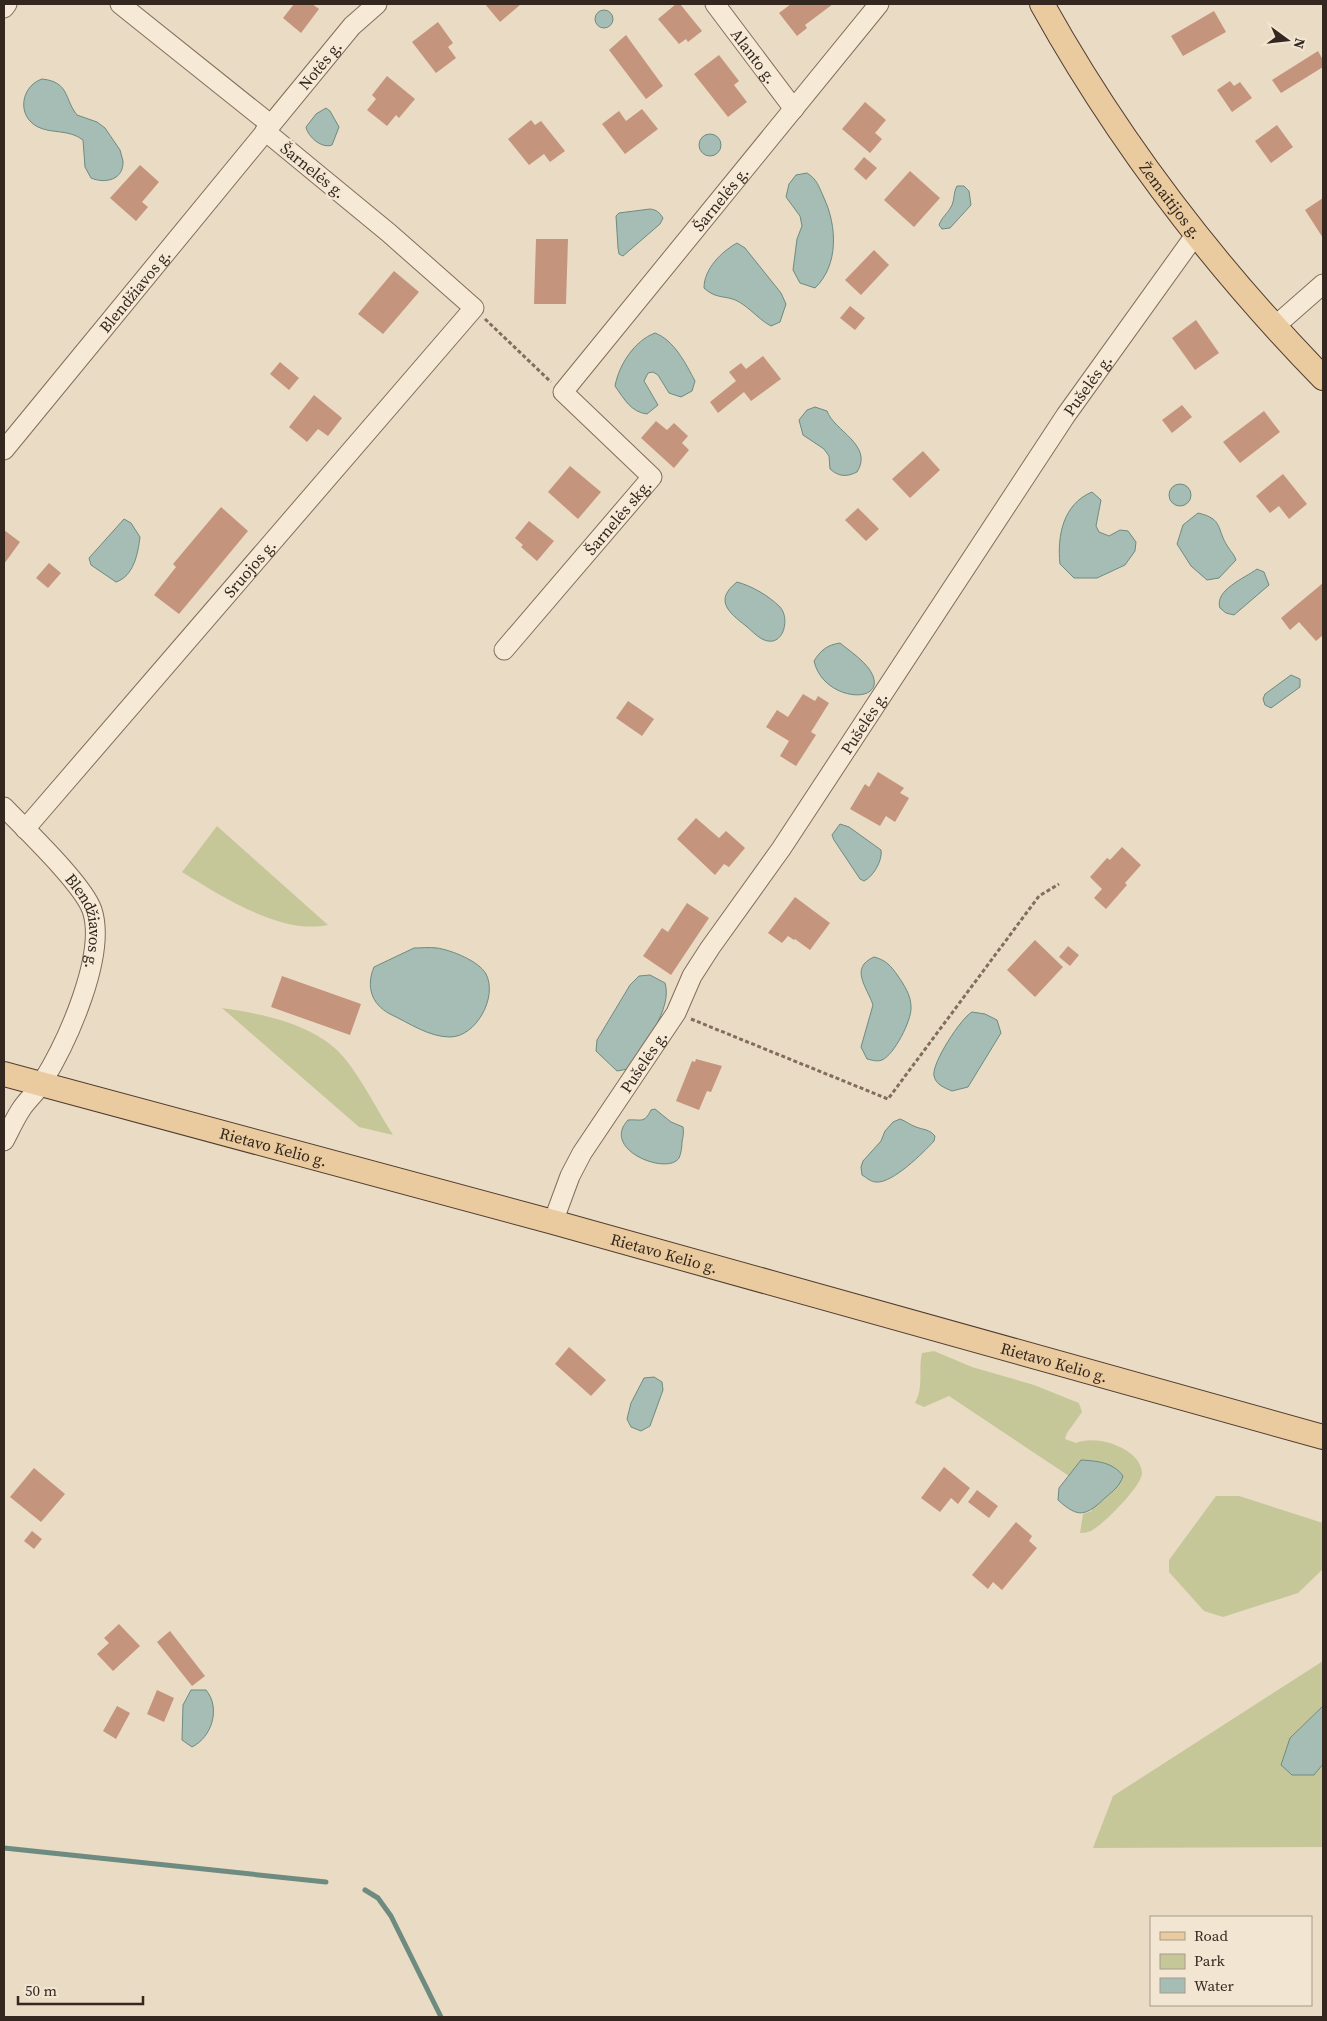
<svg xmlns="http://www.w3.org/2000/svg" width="1327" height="2021" font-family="'Source Serif 4',serif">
<rect width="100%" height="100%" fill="#eadbc4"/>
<!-- green -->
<g fill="#c6c799">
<path d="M 217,826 L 328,925 C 281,935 221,896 182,872 Z"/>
<path d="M 222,1008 C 264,1014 319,1025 346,1060 C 364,1083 377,1110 393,1135 L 359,1127 Z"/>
<path d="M 934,1351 L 972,1367 L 1034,1385 L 1079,1403 L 1082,1412 L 1067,1433 L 1065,1439 L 1076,1443 C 1096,1434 1141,1448 1142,1473 C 1142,1486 1103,1525 1091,1531 C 1088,1532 1084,1533 1080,1533 L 1083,1514 L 1092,1511 L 1081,1460 L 1069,1476 L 949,1396 L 924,1407 L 915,1403 C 924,1387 918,1370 922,1353 Z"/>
<polygon points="1216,1496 1239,1496 1323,1523 1323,1569 1298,1593 1223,1617 1204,1611 1169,1572 1169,1560"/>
<polygon points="1323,1661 1323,1706 1290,1738 1292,1775 1313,1775 1323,1764 1323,1847 1093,1848 1113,1796"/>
</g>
<!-- water -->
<g fill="#a5bdb4" stroke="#6d8b80">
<circle cx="604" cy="19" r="9"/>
<path d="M 42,79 C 70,82 64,99 77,115 L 97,122 L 105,128 L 120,150 L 123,161 C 124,180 105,184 91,178 L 85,167 L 83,140 C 69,129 52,134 38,127 C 16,116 21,86 42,79 Z"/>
<path d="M 326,108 L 330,111 L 339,127 L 332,145 C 322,149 308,137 306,127 L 316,114 Z"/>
<circle cx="710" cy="145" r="11"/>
<path d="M 807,173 C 817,179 819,187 824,198 C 837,226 839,265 815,288 L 800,283 L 793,270 L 797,239 L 802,226 L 800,216 L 786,197 L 789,184 L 796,175 Z"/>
<path d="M 957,186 L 964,186 L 969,191 L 971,205 L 950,228 L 942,229 L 939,225 C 942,217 947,214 951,207 C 955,200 953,193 957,186 Z"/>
<path d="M 650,209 C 657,210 659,212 663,218 L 660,224 L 623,256 L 619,254 L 618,248 L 616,216 L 619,213 Z"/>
<path d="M 737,243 L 745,248 L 781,293 L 786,304 L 780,322 L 771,326 C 757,319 745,301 729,298 C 718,296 713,296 704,288 C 704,269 721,252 737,243 Z"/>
<path d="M 655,333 C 674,340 686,364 695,381 L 692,391 L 681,397 L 669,393 L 658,375 L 653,372 L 648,373 L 644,381 L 658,405 L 647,414 C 631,412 624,399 615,386 C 619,365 634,341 655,333 Z"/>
<path d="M 815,407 L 827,411 C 834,431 874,445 857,472 C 847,477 839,477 830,469 L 829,456 L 824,449 L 803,435 L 799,420 L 807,410 Z"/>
<circle cx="1180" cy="495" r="11"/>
<path d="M 1092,492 L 1101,500 L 1096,526 L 1099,532 L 1109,536 L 1120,530 L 1128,531 L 1136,542 L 1135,551 L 1125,565 L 1097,578 L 1074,578 L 1060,564 C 1057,536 1063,504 1092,492 Z"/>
<path d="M 1198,513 C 1224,519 1216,529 1228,547 C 1231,552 1234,554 1236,560 L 1219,578 L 1207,580 L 1191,566 L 1177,544 L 1183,525 Z"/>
<path d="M 124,519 L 131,523 L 140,537 C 138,553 134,576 116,582 L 91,565 L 89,558 Z"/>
<path d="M 1257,569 L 1264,572 L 1269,585 L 1234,615 L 1226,613 L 1220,608 C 1214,590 1245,578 1257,569 Z"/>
<path d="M 737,582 C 752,586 769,596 780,607 C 790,618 784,644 768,641 C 760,640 752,631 746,626 C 728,612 714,600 737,582 Z"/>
<path d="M 840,643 C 851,652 868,663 873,676 C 884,705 823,701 814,661 C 821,650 827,645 840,643 Z"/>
<polygon points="1291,675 1300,679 1300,687 1271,708 1265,705 1263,699 1265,694"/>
<path d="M 840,824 L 849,827 L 881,850 C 883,860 873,877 864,881 L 860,879 L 834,840 L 832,835 Z"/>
<path d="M 414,948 C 421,948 430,947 437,948 C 451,950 479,961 486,974 C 498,997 476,1037 450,1037 C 429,1037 409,1023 390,1014 C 371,1004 366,986 374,967 Z"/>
<path d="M 874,957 C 886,960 891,966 898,976 C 904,985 911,995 911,1007 C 912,1020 894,1055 882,1060 C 877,1062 872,1060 867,1059 L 861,1047 L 873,1005 C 867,987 849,968 874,957 Z"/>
<path d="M 650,975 L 665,983 C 673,1008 643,1048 628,1069 L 617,1071 L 596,1051 L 597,1040 L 630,985 L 639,976 Z"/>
<path d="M 972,1012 L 985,1014 L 997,1020 L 1001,1033 L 968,1087 L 952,1091 C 945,1088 936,1085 934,1076 C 931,1064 961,1018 972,1012 Z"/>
<path d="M 655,1109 L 671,1122 L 683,1127 C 684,1132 683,1137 682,1142 C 682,1147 681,1154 679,1158 C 668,1176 600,1150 628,1120 C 641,1119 644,1124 651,1110 Z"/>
<path d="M 900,1119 C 906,1121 910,1125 916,1127 C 924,1130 929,1129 935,1136 L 934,1141 C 924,1152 892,1184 876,1182 C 871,1182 867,1178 862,1175 L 861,1167 L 863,1161 L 881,1141 L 885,1131 L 893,1122 Z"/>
<polygon points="654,1377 662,1382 663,1390 650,1426 641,1431 631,1427 627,1419 631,1403 644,1378"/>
<path d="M 1081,1460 C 1097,1461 1113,1462 1123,1476 C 1120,1486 1113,1491 1106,1497 C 1086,1516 1079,1519 1058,1500 L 1059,1488 Z"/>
<path d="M 191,1690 L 206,1690 C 221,1708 212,1737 192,1747 L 182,1740 L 183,1705 Z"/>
<polygon points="1323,1706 1323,1764 1314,1775 1292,1775 1281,1765 1290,1738"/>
</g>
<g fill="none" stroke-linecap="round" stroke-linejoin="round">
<!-- stream -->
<g stroke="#6d8b80" stroke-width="5">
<polyline points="4,1848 326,1882"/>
<polyline points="365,1890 378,1898 391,1916 441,2017"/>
</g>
</g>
<!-- building -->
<g fill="#c5947d">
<polygon points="294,4 312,4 319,9 301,33 283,18"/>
<polygon points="485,4 521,4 500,22"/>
<polygon points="676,4 680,4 702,31 688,42 686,39 679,44 658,19"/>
<polygon points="791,4 833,4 805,25 807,28 797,36 779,13"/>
<polygon points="1214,11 1226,32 1183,56 1171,36"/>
<polygon points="438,22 453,43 448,47 456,58 436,73 412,42"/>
<polygon points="626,35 663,86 646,99 609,50"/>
<polygon points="1318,51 1323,60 1323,67 1281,93 1272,80"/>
<polygon points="719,55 739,81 734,85 747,102 728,117 694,74"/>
<polygon points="387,76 415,99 399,118 396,115 387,126 367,110 376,99 372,95"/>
<polygon points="1230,81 1234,86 1240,82 1252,98 1232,112 1217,90"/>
<polygon points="865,102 886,120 875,133 882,139 870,153 842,129"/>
<polygon points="642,109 658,129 625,154 602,124 619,111 626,121"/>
<polygon points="531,120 535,125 541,121 565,151 550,162 544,154 529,165 508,139"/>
<polygon points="1277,125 1293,147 1271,163 1255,141"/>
<polygon points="864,157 877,168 866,180 854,169"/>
<polygon points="140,165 159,182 142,202 148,207 136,221 110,198"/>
<polygon points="910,171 940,198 914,227 884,200"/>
<polygon points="1323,198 1323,238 1305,210"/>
<polygon points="536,239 568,239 566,304 534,304"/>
<polygon points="874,250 889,265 861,295 845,280"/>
<polygon points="394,271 419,292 383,334 358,314"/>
<polygon points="850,306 865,318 855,330 840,318"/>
<polygon points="1196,320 1219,353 1195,370 1172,338"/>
<polygon points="763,356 781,379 751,401 744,392 718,413 710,402 736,381 729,372 741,363 746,369"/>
<polygon points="280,362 299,378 289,390 270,374"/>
<polygon points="314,395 342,418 328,436 318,429 307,442 289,427"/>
<polygon points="1182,405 1192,417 1172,433 1162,420"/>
<polygon points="1264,411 1280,432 1240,463 1223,442"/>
<polygon points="656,421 667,430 674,423 688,436 682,443 689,450 674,468 641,438"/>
<polygon points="923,451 940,470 910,498 892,479"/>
<polygon points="570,466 601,492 578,519 548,492"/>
<polygon points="1283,474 1307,504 1289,519 1279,506 1270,513 1256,496"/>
<polygon points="221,507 248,531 179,614 154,595 176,567 173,564"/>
<polygon points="858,508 879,529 866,541 845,520"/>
<polygon points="529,521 554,541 537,561 521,547 523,545 515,538"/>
<polygon points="4,530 20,542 4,564"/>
<polygon points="49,563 61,573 48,588 36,578"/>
<polygon points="1323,583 1323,635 1316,641 1299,622 1290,630 1281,618"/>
<polygon points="803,694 815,701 818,696 829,703 811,732 816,735 796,766 780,756 789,741 766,727 777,710 788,717"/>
<polygon points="628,701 654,719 642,736 616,718"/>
<polygon points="878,772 904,788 900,793 909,798 895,822 886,816 880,826 850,809 865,784 869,787"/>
<polygon points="696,818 719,838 726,831 745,848 729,867 724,864 715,875 677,839"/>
<polygon points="1122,847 1141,865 1125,883 1127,885 1106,909 1094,898 1102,889 1090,877 1107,858 1110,860"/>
<polygon points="795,897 830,923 810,950 795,939 794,940 788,936 782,943 768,933"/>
<polygon points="687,903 709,918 671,975 643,956 662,928 668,932"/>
<polygon points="1035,940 1063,967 1035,997 1007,970"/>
<polygon points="1068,946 1079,955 1070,966 1059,957"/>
<polygon points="282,976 361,1004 350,1035 271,1007"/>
<polygon points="696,1059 722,1066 711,1092 707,1091 699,1110 676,1101 692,1061 695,1062"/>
<polygon points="569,1347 606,1380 591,1396 555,1364"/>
<polygon points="944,1467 970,1488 958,1504 951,1498 940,1512 921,1498"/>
<polygon points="34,1468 65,1494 41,1522 10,1497"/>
<polygon points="977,1490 998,1506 989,1518 968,1502"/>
<polygon points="1016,1522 1032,1536 1029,1541 1037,1548 1002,1590 993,1582 988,1589 972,1575"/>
<polygon points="32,1531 42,1539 34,1549 24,1541"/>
<polygon points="119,1624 140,1646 113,1671 97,1654 109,1643 104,1638"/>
<polygon points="170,1631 205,1676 192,1686 157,1642"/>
<polygon points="157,1690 174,1698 164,1722 147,1714"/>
<polygon points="117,1706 130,1713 116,1739 103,1731"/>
</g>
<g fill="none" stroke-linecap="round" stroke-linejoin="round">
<defs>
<g id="minor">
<polyline points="120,4 270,124"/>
<path id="s1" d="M 715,4 L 794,109"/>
<polyline points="4,8 7,4"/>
<polyline points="1274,327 1323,284"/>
<path id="s2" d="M 4,450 L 352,26 L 377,4"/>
<path id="s3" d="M 504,650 L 652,477 L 563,392 L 879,4"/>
<path id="s4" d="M 4,807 C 25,829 83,884 92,910 C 107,955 67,1042 43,1081 C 38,1091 28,1099 22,1108 C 15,1118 10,1130 4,1141"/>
<path id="s5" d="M 25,829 L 474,308 L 389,233 L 265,131"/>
<path id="s6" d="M 553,1222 L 570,1176 L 582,1153 L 676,1013 L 692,976 L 710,948 L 781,849 L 1066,415 L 1196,234"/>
</g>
<g id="major">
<path id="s7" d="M 1042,4 C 1117,139 1215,267 1323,378"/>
<path id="s8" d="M 4,1074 L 553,1222 L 1323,1437"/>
</g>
</defs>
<!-- minor casing -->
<use href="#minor" stroke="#836d5c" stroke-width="21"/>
<!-- major casing -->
<use href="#major" stroke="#513c30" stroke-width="26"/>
<!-- path -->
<g stroke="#836d5c" stroke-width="3" stroke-dasharray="4 2.5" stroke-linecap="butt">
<polyline points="485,319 551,382"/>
<polyline points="691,1019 888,1099 1039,896 1059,884"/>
</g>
<!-- minor -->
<use href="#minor" stroke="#f6e9d6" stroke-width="19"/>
<!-- major -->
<use href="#major" stroke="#eacb9f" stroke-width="24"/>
</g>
<g text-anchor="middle" stroke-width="5" stroke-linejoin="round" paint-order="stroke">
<!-- street labels -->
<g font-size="16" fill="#34271f" stroke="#f2e6d3">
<text dy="6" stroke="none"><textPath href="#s1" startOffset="65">Alanto g.</textPath></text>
<text dy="6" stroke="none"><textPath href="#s2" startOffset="498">Notės g.</textPath></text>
<text transform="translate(313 170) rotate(39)" y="6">Šarnelės g.</text>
<text dy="6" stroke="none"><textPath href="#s3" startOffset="600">Šarnelės g.</textPath></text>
<text dy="6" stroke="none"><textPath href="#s7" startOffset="235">Žemaitijos g.</textPath></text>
<text dy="6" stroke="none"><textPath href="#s2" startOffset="206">Blendžiavos g.</textPath></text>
<text dy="6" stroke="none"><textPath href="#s6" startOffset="995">Pušelės g.</textPath></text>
<text dy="6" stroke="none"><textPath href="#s3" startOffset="175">Šarnelės skg.</textPath></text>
<text dy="6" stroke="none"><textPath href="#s5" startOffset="344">Sruojos g.</textPath></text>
<text dy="6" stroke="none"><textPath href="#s6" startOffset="590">Pušelės g.</textPath></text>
<text dy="6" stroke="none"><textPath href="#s4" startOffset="145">Blendžiavos g.</textPath></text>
<text dy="6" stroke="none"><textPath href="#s6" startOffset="185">Pušelės g.</textPath></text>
<text dy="6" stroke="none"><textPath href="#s8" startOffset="279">Rietavo Kelio g.</textPath></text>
<text dy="6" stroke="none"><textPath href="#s8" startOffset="684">Rietavo Kelio g.</textPath></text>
<text dy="6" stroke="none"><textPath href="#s8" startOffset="1089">Rietavo Kelio g.</textPath></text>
</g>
</g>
<!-- border -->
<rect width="1327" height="2021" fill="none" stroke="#34271f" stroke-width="10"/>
<!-- legend -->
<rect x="1150" y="1916" width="162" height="90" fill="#f2e6d3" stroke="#a69a8b"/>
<rect x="1160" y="1932" width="25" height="8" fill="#eacb9f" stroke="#a69a8b"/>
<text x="1194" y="1941" font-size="15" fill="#34271f">Road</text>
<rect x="1160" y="1954" width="25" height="15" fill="#c6c799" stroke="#a69a8b"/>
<text x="1194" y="1966" font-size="15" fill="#34271f">Park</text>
<rect x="1160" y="1978" width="25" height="15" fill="#a5bdb4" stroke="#a69a8b"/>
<text x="1194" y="1991" font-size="15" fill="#34271f">Water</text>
<!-- north arrow -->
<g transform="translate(1287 40) rotate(105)" stroke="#f2e6d3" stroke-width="4" paint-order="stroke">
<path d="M0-4L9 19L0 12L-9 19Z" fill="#34271f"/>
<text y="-8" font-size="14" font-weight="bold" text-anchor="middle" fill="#34271f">N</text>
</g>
<!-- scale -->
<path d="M18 1996v8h125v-8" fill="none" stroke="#34271f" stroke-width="2.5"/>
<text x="25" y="1996" font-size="15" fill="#34271f" stroke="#f2e6d3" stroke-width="4" paint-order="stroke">50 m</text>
</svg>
